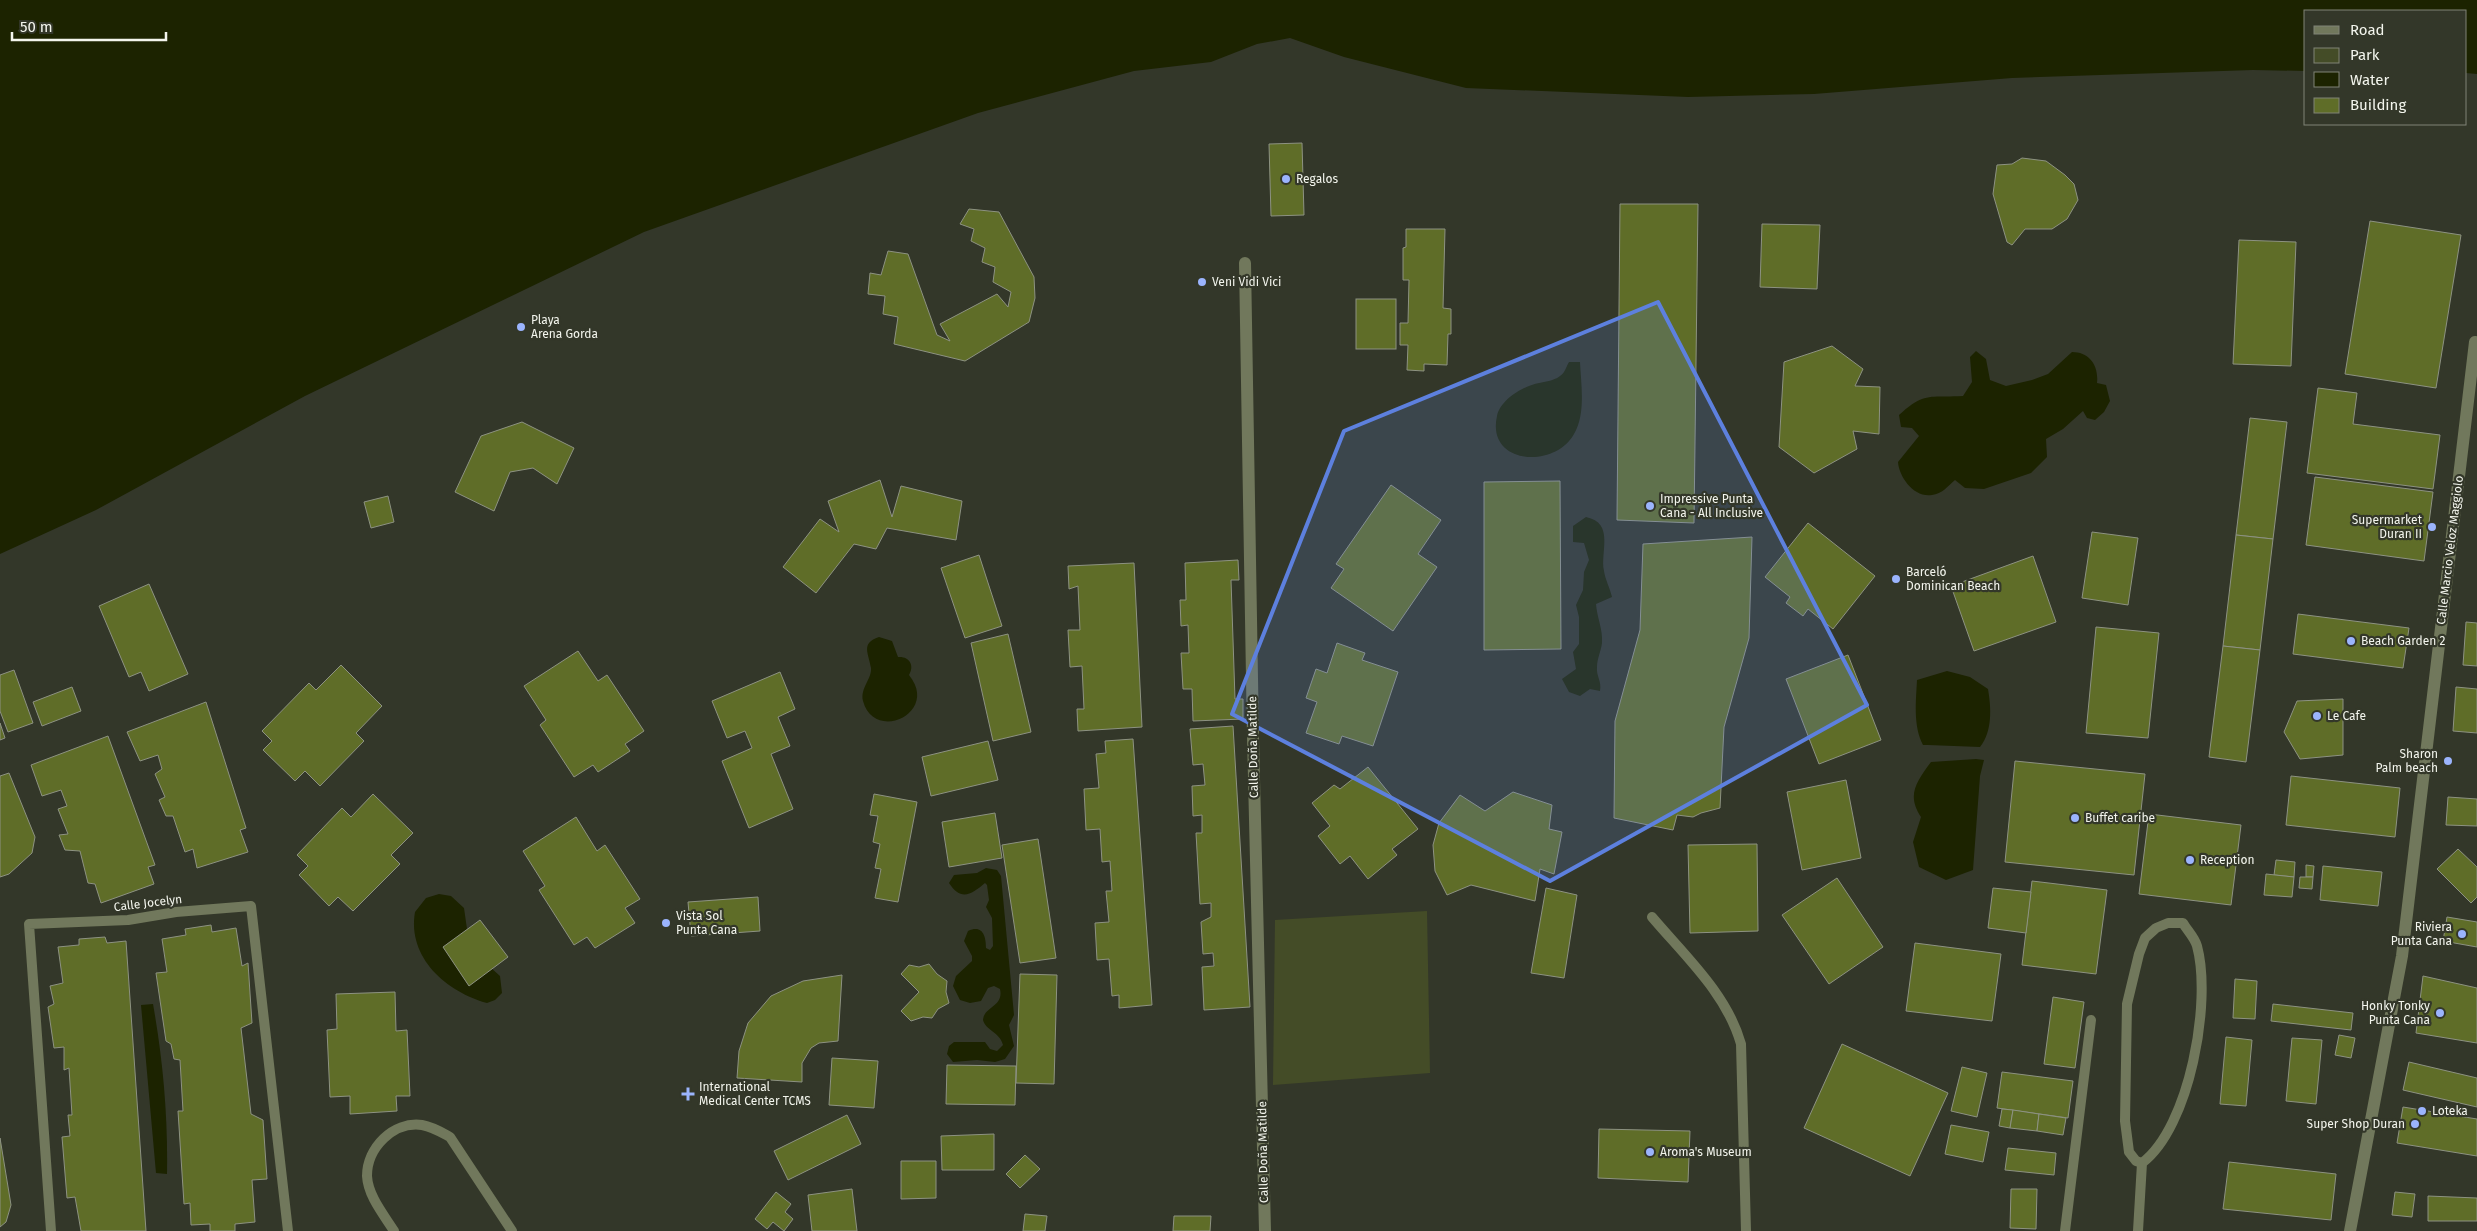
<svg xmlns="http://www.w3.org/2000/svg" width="2477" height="1231" font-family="'Fira Sans',sans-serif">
<rect width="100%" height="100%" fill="#333729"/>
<!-- green -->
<polygon fill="#444c27" points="1427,911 1430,1073 1273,1085 1275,920"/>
<!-- water -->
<g fill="#1c2300">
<polygon points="0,0 2477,0 2477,74 2466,73 2466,11 2306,11 2306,71 2253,70 2012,78 1814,94 1688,97 1466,88 1344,57 1290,38 1257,44 1211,62 1134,71 978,113 644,232 305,396 96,510 0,554"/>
<path d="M 1976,351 L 1986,359 L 1990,380 L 2006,386 L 2032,380 L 2048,374 L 2072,352 C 2089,352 2099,365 2097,383 L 2106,385 L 2110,401 L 2104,412 L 2095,420 L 2087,418 L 2083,411 L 2063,429 L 2046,439 L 2047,457 L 2031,473 L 1984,489 L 1965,488 L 1955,480 C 1948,486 1942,494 1932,495 C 1914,498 1899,477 1898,462 L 1919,436 L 1912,428 L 1901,427 L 1899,415 C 1925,391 1930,398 1963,396 L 1972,382 L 1970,357 Z"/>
<path d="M 1569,362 L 1580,362 C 1581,384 1586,414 1574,434 C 1555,469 1486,465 1497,416 C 1500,402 1516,391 1529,386 C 1540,381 1556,383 1564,372 C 1566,369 1567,365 1569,362 Z"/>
<path d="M 1586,517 C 1615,523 1600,552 1604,571 C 1605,579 1610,588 1612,597 L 1596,604 C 1597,618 1603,629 1602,643 C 1601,651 1597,659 1597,667 C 1596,676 1602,681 1600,691 L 1590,689 L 1580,696 L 1569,692 L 1562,679 L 1576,669 L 1573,652 L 1579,644 L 1579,617 L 1576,605 L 1583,590 L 1584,572 L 1589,560 L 1584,543 L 1573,542 L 1573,526 Z"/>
<path d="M 879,637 L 892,641 L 898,657 C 909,656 915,665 909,675 C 940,713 874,743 863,701 C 860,688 872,679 871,668 C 869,654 860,643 879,637 Z"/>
<path d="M 1947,671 L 1970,677 L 1988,689 C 1991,707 1993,731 1980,747 L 1928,745 L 1923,745 C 1913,726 1916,701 1917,680 Z"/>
<path d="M 1976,759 L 1984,760 L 1980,776 L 1973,870 L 1946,880 L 1919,867 L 1913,842 L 1921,817 C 1906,795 1917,781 1931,762 Z"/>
<path d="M 986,868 L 997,870 L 1001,876 L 1014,1015 L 1009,1025 L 1014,1046 L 1005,1059 L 995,1062 L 977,1060 L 953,1062 L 947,1054 L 949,1046 L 954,1042 L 985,1042 L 990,1049 L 997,1051 L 1003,1045 C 1000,1032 986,1031 983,1020 C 984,1006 1004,1007 1000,989 L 994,986 L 988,988 L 981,1001 L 970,1003 L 960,1000 L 953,986 L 956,976 L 972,961 L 972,956 L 964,941 L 968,931 C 983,924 986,937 986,948 L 990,950 L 993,946 L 992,918 L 986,907 L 989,900 L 987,885 L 985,883 C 972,894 961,902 949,883 L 954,875 L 977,873 Z"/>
<path d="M 439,894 L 451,896 L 464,908 L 468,936 L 480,958 L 500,976 L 502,993 L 495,1000 L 487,1003 C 447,992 407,958 415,912 L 426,898 Z"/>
<path d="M 153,1004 C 163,1060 168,1117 167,1174 L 156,1173 L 141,1005 Z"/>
</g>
<!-- building -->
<g fill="#5f6d28" stroke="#8d9282">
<polygon points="1302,143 1304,215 1271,216 1269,144"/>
<polygon points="2022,158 2046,161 2065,175 2074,184 2078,200 2067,219 2052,229 2025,229 2012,245 2007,242 1993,194 1997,165 2012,164"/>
<polygon points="1620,204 1698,204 1694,523 1617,520"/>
<polygon points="969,209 999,212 1034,277 1035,298 1029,322 965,361 894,344 898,317 883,314 885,296 868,294 870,273 881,275 888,251 908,254 937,335 950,341 940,324 997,294 1008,307 1011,292 993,282 995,267 982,262 985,248 971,241 974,229 960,224"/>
<polygon points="2370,221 2461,235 2436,388 2345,374"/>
<polygon points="1762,224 1820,225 1817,289 1760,287"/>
<polygon points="1406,229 1445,229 1443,308 1451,309 1451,334 1448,334 1447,365 1424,364 1424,371 1407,370 1408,345 1400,345 1400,323 1408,323 1409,280 1403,280 1403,248 1406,247"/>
<polygon points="2239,240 2296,242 2291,366 2233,364"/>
<rect x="1356" y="299" width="40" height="50"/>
<polygon points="1832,346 1863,369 1855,386 1880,387 1879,434 1853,431 1857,449 1814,473 1779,447 1784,362"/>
<polygon points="2318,388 2357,393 2353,424 2440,435 2433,489 2307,473"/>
<polygon points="2250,418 2287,422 2273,539 2236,535"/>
<polygon points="522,422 574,448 557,484 533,468 510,472 494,511 455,492 481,436"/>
<polygon points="2315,477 2433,492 2424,561 2306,545"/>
<polygon points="880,480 892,517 901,486 962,501 956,540 887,528 876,549 854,544 816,593 783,567 820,519 839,532 828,501"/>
<polygon points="1560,481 1561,649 1484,650 1484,482"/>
<polygon points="1391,485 1441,520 1418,554 1437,567 1393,631 1331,588 1344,569 1336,564"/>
<polygon points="388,496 394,522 371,528 364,502"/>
<polygon points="1808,523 1875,576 1833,629 1808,609 1803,616 1786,603 1790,597 1765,577"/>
<polygon points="2092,532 2138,538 2128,605 2082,598"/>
<polygon points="2236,535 2273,539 2260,650 2223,646"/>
<polygon points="1752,537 1749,638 1724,727 1720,808 1701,813 1693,817 1677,815 1673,830 1614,818 1615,721 1640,630 1643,544"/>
<polygon points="979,555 1002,626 965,638 941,568"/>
<polygon points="2033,556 2056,622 1974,651 1951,586"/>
<polygon points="1238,560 1239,580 1231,580 1235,699 1243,699 1243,719 1193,721 1192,689 1183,689 1181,653 1189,653 1188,625 1181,626 1180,600 1186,600 1185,563"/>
<polygon points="1134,563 1142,727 1078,731 1077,709 1084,709 1082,666 1070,667 1068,630 1080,630 1078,586 1069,589 1068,566"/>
<polygon points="149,584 188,674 149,691 141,672 129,677 99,606"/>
<polygon points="2298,614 2409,628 2403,668 2293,654"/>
<polygon points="2466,622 2477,623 2477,666 2463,665"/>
<polygon points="2096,627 2159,633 2148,738 2086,733"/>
<polygon points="1008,634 1031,732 993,741 971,643"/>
<polygon points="1337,643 1365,653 1362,660 1398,672 1373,746 1342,736 1339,744 1306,733 1317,702 1306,698 1316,669 1327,673"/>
<polygon points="2223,646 2260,650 2246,762 2209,757"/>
<polygon points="578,651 598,681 607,675 644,731 625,744 630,751 598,772 593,765 574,777 540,725 546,720 524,686"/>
<polygon points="1848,655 1881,740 1819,764 1786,679"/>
<polygon points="341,665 382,706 356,733 364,741 320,786 305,771 295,781 263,750 272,741 262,731 309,683 316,690"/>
<polygon points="14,670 33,723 8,732 0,711 0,675"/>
<polygon points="780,672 795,709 778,717 790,746 771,754 793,809 749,828 722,761 752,748 745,731 727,738 712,701"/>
<polygon points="72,687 81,711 42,726 33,702"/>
<polygon points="2456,687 2477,689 2477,733 2453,731"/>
<polygon points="2343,699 2343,755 2300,759 2284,732 2297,701"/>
<polygon points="206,702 246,828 240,830 248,852 197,868 193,849 185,852 173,816 166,816 159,800 165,797 155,774 162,769 158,755 140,761 127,732"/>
<polygon points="0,723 5,738 0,740"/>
<polygon points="1233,726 1250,1007 1204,1010 1202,967 1214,966 1213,953 1203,954 1201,922 1211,917 1211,903 1200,904 1196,833 1202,833 1202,815 1193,816 1192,786 1205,785 1203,764 1193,765 1190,729"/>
<polygon points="108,736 155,865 148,867 154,884 101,903 95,884 88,883 80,851 65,850 59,835 68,834 58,809 67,806 61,790 42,796 31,765"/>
<polygon points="1133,739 1152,1005 1119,1008 1119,995 1112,996 1109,959 1097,960 1095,923 1109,922 1106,891 1112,891 1110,861 1102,862 1100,829 1086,830 1084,789 1099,788 1096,754 1106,753 1105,741"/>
<polygon points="988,741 998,780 931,796 922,757"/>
<polygon points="2015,761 2145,774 2134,875 2005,862"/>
<polygon points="1368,767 1418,829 1392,849 1397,855 1368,879 1350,856 1340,864 1318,836 1330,826 1312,803 1334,785 1340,789"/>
<polygon points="9,773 35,837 32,853 9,874 0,877 0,776"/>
<polygon points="2291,776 2400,788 2395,837 2286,825"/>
<polygon points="1846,780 1861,858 1802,870 1787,792"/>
<polygon points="1513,792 1552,805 1549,829 1562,832 1554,874 1540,869 1535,901 1471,885 1447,895 1435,871 1433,845 1439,823 1460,795 1485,811"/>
<polygon points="373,794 413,833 391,855 400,864 353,911 338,897 329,906 299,875 308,866 297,855 342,808 351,817"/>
<polygon points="874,794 917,802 898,902 875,898 881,869 875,868 880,844 873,842 878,816 870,815"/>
<polygon points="2448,797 2477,799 2477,826 2446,825"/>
<polygon points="995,813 1002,858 949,867 942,822"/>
<polygon points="2149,814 2241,825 2231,905 2139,894"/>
<polygon points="576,817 597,851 605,845 640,899 625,908 635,923 595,948 587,937 574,945 539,890 545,886 523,851"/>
<polygon points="1038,839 1056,958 1020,963 1002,845"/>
<polygon points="1757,844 1758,931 1690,933 1688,845"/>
<polygon points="2458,849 2477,867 2477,897 2471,903 2437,869"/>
<polygon points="2276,860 2295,862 2294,877 2274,875"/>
<polygon points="2306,865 2314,866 2313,877 2306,877"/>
<polygon points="2323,866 2382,872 2378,906 2320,900"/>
<polygon points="2266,874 2294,877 2292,897 2264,895"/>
<polygon points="2300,877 2313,877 2312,889 2299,888"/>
<polygon points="1837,878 1883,947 1829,984 1782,915"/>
<polygon points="2032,881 2107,890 2096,974 2022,965"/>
<polygon points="1546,888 1577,895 1564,978 1531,973"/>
<polygon points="1993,888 2031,892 2026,933 1988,928"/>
<polygon points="758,897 760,931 691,936 688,902"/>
<polygon points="2447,917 2477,922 2477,947 2443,941"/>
<polygon points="480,920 508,957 469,986 443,947"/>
<polygon points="211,925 212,932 236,928 242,966 248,963 252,1023 241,1028 251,1114 263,1120 267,1179 252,1180 255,1222 235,1224 235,1231 210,1231 210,1224 191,1225 190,1203 184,1204 178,1111 183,1111 180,1060 174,1059 171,1044 166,1041 156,973 167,972 162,939 186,935 185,929"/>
<polygon points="105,937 107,943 126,941 146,1231 81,1231 75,1197 67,1198 62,1137 70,1136 68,1115 72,1115 69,1068 64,1070 64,1047 54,1048 48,1007 54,1004 50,986 63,983 58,947 79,945 79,939"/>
<polygon points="1915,943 2001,954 1992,1021 1906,1011"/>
<polygon points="929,964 937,974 947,981 946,992 949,1003 938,1009 932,1018 923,1017 911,1021 901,1011 919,992 901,974 909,965 919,967"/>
<polygon points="1020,974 1057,975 1054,1084 1016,1083"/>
<polygon points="842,975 838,1041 819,1043 811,1048 802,1063 802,1082 737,1078 739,1051 748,1023 771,996 803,981"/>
<polygon points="2423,976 2477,988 2477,1043 2416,1033"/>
<polygon points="2235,979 2257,981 2255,1019 2233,1018"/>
<polygon points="395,992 396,1031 407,1030 410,1096 396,1096 397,1111 350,1114 350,1096 330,1097 327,1030 337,1029 336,994"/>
<polygon points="2053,997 2084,1002 2075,1068 2044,1064"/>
<polygon points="2273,1004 2353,1013 2351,1030 2271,1021"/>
<polygon points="2339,1035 2355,1038 2351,1058 2335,1055"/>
<polygon points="2226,1037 2252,1040 2246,1106 2220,1104"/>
<polygon points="2292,1038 2322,1040 2316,1104 2286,1101"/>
<polygon points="1842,1044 1948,1093 1910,1176 1804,1128"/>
<polygon points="832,1058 878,1061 874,1108 829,1105"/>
<polygon points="2409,1062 2477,1078 2477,1107 2403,1090"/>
<polygon points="947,1065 1016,1066 1015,1105 946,1104"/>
<polygon points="1962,1067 1987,1073 1977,1117 1951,1111"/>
<polygon points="2002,1072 2073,1081 2068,1118 1997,1108"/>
<polygon points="2403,1107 2477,1119 2477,1156 2397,1143"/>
<polygon points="2002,1109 2013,1110 2010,1128 1999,1126"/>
<polygon points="2013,1110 2039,1114 2037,1131 2010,1128"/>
<polygon points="2039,1114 2066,1118 2063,1135 2037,1131"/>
<polygon points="847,1115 861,1144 788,1180 774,1151"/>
<polygon points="1951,1125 1989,1132 1983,1162 1945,1154"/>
<polygon points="1599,1129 1690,1131 1688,1182 1598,1178"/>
<polygon points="994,1134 994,1170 942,1170 941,1136"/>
<polygon points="0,1138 11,1205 6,1222 0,1227"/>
<polygon points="2008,1148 2056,1153 2054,1175 2005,1170"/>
<polygon points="1025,1155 1040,1169 1020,1188 1006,1174"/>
<polygon points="901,1161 936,1161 936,1198 901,1199"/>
<polygon points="2229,1162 2336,1174 2331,1220 2223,1209"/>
<polygon points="852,1189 857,1231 812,1231 808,1195"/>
<polygon points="2011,1189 2037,1189 2036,1229 2010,1228"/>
<polygon points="776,1192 791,1204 785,1212 793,1219 784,1231 773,1222 767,1229 755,1219"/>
<polygon points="2395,1192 2415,1194 2412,1217 2392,1215"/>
<polygon points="2428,1196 2477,1198 2477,1221 2428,1221"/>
<polygon points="1025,1214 1047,1216 1045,1231 1023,1231"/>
<polygon points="1174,1216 1211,1216 1210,1231 1173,1231"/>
</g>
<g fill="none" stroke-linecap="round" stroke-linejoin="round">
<!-- service -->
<g stroke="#71785c" stroke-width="10">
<path d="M 1652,917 C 1685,956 1727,994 1741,1044 L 1746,1231"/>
<polyline points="51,1231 29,924 128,920 176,912 251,906 288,1231"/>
<path d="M 394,1231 C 384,1215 368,1196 367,1176 C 367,1148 393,1121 422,1125 C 433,1127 441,1132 450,1137 L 512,1231"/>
<polyline points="2065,1231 2091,1020"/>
<path d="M 2138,1231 L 2142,1163 C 2190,1127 2212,1001 2197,946 C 2195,938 2187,930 2183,923 L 2168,923 L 2156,928 L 2145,938 L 2139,954 L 2127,1004 L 2125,1121 L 2129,1152 L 2136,1161 L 2142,1163"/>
</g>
<!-- minor -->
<g stroke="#71785c" stroke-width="12">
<polyline points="1245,263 1253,737 1265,1231"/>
<polyline points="2350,1231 2402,956 2475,342"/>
</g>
</g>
<!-- marked area -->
<path fill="#5d80de" fill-opacity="0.2" stroke="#5d80de" stroke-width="4" stroke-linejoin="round" d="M 1658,302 L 1867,705 L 1550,881 L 1232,714 L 1344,431 Z"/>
<!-- markers -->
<g fill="#9bb4fd" stroke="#333729" stroke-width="2">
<circle cx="1286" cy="179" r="5"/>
<circle cx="1202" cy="282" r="5"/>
<circle cx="521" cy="327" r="5"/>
<circle cx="1650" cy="506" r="5"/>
<circle cx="2432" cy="527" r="5"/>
<circle cx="1896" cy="579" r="5"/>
<circle cx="2351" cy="641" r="5"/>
<circle cx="2317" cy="716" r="5"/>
<circle cx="2448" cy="761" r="5"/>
<circle cx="2075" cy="818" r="5"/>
<circle cx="2190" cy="860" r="5"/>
<circle cx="666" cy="923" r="5"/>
<circle cx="2462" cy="934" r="5"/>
<circle cx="2440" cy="1013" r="5"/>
<path d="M685.5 1086.5h5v5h5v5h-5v5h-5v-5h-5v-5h5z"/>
<circle cx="2422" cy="1111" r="5"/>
<circle cx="2415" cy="1124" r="5"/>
<circle cx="1650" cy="1152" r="5"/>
</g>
<g text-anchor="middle" stroke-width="4.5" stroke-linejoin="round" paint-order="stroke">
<!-- poi labels -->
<g font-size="12" fill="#f3f5ed" stroke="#333729" text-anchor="start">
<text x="1296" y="183">Regalos</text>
<text x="1212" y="286">Veni Vidi Vici</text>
<text x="531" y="324">Playa<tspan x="531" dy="14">Arena Gorda</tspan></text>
<text x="1660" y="503">Impressive Punta<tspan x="1660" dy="14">Cana - All Inclusive</tspan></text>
<text x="2422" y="524" text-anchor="end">Supermarket<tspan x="2422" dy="14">Duran II</tspan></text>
<text x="1906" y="576">Barceló<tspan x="1906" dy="14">Dominican Beach</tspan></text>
<text x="2361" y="645">Beach Garden 2</text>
<text x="2327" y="720">Le Cafe</text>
<text x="2438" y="758" text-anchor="end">Sharon<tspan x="2438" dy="14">Palm beach</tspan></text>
<text x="2085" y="822">Buffet caribe</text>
<text x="2200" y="864">Reception</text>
<text x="676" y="920">Vista Sol<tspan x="676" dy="14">Punta Cana</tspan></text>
<text x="2452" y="931" text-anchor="end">Riviera<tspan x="2452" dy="14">Punta Cana</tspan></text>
<text x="2430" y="1010" text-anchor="end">Honky Tonky<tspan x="2430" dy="14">Punta Cana</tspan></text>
<text x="699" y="1091">International<tspan x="699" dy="14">Medical Center TCMS</tspan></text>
<text x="2432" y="1115">Loteka</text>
<text x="2405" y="1128" text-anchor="end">Super Shop Duran</text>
<text x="1660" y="1156">Aroma's Museum</text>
</g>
<!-- street labels -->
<g font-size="12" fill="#f3f5ed" stroke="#333729">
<text transform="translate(2450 550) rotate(-83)" y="4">Calle Marcio Veloz Maggiolo</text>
<text transform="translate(1253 747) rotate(-91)" y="4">Calle Doña Matilde</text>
<text transform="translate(148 903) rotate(-7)" y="4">Calle Jocelyn</text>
<text transform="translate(1263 1152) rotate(-91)" y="4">Calle Doña Matilde</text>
</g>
</g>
<!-- legend -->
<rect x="2304" y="10" width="162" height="115" fill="#333729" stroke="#808377"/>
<rect x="2314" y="26" width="25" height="8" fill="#71785c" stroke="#808377"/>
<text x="2350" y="35" font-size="15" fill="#f3f5ed">Road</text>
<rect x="2314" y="48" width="25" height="15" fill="#444c27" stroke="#808377"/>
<text x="2350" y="60" font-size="15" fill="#f3f5ed">Park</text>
<rect x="2314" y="72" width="25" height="15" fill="#1c2300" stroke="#808377"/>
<text x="2350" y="85" font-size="15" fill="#f3f5ed">Water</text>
<rect x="2314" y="98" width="25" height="15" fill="#5f6d28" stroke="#808377"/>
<text x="2350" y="110" font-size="15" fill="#f3f5ed">Building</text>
<!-- scale -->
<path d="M12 32v8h154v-8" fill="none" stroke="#f3f5ed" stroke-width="2.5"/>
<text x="20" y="32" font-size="15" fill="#f3f5ed" stroke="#333729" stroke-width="4" paint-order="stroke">50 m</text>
</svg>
